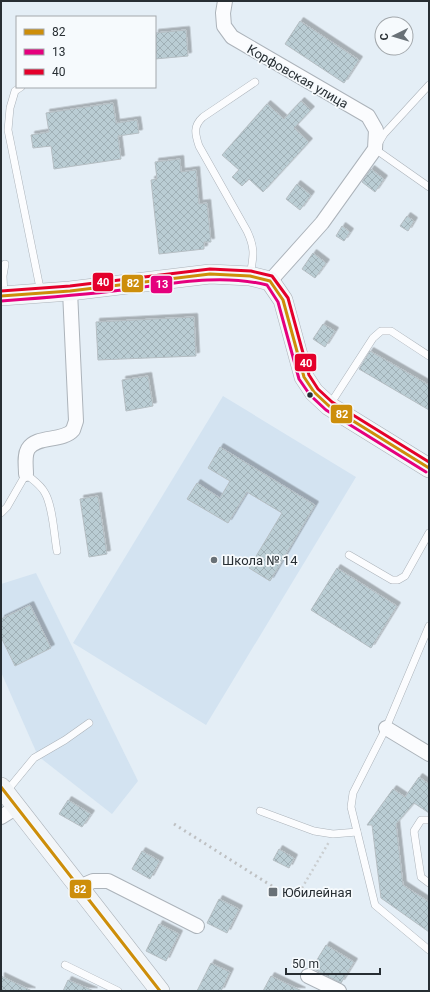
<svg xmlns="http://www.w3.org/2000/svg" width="430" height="992" font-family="Roboto,sans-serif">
<defs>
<pattern id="building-cross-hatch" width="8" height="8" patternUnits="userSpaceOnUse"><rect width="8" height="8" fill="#bacdd4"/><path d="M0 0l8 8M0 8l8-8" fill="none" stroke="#a0b0b6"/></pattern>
<filter id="shadow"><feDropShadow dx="3.5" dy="-3.5" stdDeviation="0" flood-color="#0004"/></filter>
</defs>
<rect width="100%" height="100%" fill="#e4eef6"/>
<!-- built -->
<g fill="#d3e3f1">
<polygon points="223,396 356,477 206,725 73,643"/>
<polygon points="36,573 138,781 112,814 38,756 1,672 1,584"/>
</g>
<!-- building -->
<g fill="url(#building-cross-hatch)" stroke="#b5bec3" filter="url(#shadow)">
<polygon points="300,21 359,60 344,83 285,44"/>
<polygon points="186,30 188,56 155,59 155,33"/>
<polygon points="301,101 311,110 294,128 309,142 263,192 249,179 242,186 232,177 239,170 222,155 267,104 284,119"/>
<polygon points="113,103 116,123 137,120 139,133 118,136 121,159 54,169 51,146 33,148 31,135 49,132 46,113"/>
<polygon points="180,159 181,172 196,170 199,204 207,203 211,242 204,242 204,249 159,254 151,180 157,179 155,162"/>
<polygon points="371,169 384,179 375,192 362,182"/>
<polygon points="297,184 311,195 300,210 286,199"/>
<polygon points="407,216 414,221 408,231 400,226"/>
<polygon points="342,226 350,232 344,241 336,236"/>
<polygon points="313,253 326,263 315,278 302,269"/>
<polygon points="194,317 196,356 98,360 96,322"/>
<polygon points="323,324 335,331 325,347 313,339"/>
<polygon points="370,351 429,385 429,410 359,369"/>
<polygon points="148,376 153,406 126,411 122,380"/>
<polygon points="220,447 315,505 270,581 249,568 282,513 247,492 228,523 187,499 197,483 220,498 230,481 208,468"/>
<polygon points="98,496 107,554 89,557 80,499"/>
<polygon points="337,568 397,606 371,648 311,610"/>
<polygon points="30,605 51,648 15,666 1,637 1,619"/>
<polygon points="419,777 429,784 429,813 414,803 396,824 403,885 429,902 429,932 381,898 372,825 367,825 393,789 405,797"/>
<polygon points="68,800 91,814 82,827 59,814"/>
<polygon points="279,849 294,858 289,868 273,860"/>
<polygon points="142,851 160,861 150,879 132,869"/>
<polygon points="219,899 239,909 227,933 207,923"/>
<polygon points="159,924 179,934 166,961 146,951"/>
<polygon points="326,945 354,962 341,983 312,968"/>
<polygon points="211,963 230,972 221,991 197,991"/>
<polygon points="1,976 32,991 1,991"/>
<polygon points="271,976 302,991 263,991"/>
<polygon points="68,980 94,991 63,991"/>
</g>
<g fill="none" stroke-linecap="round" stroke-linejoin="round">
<defs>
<g id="lane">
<polyline points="429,85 384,134 375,149 429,187"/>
<polyline points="21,87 15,91 10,108 8,130 41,293"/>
<path d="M 250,276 C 253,257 256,250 247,231 L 199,146 C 195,134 193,126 203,117 L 255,82"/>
<polyline points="4,295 3,276 5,264"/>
<polyline points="329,406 373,338 381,331 391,331 429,356"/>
<path d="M 1,513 L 7,507 L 26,474 C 33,480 41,485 45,493 C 53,507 54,535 57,551"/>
<polyline points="349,555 392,580 398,580 405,576 429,533"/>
<polyline points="429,626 386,728 353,793 351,807 375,905 429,950"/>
<polyline points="6,792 34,758 65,740 89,723"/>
<polyline points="260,811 314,831 333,834 357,832"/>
<polyline points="429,820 421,820 414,831 421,877 429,883"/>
<polyline points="65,965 118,991"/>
</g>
<g id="street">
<polyline points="225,1 223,13 224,26 232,37 368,116 376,130 375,149 322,223 270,281"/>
<path d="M 26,474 C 26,466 24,456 28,449 C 36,435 63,442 73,430 C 74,427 75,424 76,421 L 70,291"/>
<polyline points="386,728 429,754"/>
<polyline points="1,817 17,807"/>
<polyline points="79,887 93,881 108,881 197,926"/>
<polyline points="308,976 339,991"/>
</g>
<g id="secondary">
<polyline points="1,296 70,291 210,274 250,276 270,281 283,300 304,377 314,392 329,406 429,468"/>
<polyline points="1,787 160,991"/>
</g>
</defs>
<!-- lane casing -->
<use href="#lane" stroke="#acb3ba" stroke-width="8"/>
<!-- street casing -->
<use href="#street" stroke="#acb3ba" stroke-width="16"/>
<!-- secondary casing -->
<use href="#secondary" stroke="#acb3ba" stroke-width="20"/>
<!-- path -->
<polyline stroke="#caced0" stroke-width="2.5" stroke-dasharray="2 3" stroke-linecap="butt" points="302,888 329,842"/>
<!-- lane -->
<use href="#lane" stroke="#fbfcfe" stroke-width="7"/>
<!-- street -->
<use href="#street" stroke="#fbfcfe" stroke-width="14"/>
<!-- secondary -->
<use href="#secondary" stroke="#f3f6f9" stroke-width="19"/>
<!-- rail -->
<polyline stroke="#bec0c2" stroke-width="3" stroke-dasharray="2 4" stroke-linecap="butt" points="174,824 275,888"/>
<defs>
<g id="bus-1">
<polyline points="1,296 70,291 210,274 250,276 270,281 283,300 304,377 314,392 329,406 429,468"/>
<polyline points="1,787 160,991"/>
</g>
<path id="bus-2" d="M 1,301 C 42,298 82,295 122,290 C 170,284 219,273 267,285 L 278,302 L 299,379 L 310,395 L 326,410 L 426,472"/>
<polyline id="bus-3" points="1,291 70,286 210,269 251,271 272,276 288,298 309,375 318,389 332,402 429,462"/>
</defs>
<!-- bus-1 casing -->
<use href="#bus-1" stroke="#f6fafd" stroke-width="6"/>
<!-- bus-2 casing -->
<use href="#bus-2" stroke="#f6fafd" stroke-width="6"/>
<!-- bus-3 casing -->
<use href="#bus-3" stroke="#f6fafd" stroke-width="6"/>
<!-- bus-1 -->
<use href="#bus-1" stroke="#cd8e0a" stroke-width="3"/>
<!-- bus-2 -->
<use href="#bus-2" stroke="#e5007d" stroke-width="3"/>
<!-- bus-3 -->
<use href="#bus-3" stroke="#e4002b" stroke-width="3"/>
</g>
<!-- markers -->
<circle fill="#272e33" stroke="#f6fafd" stroke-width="1.5" cx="310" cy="395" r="3.5"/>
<g fill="#697177" stroke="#f6fafd" stroke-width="1.5">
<circle cx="214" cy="560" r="4"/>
<rect x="268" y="887" width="10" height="10" rx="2"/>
</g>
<g text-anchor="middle" stroke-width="3.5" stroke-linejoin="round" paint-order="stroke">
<!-- street labels -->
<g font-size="13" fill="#272e33" stroke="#f6fafd">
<text transform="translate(298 76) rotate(30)" y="5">Корфовская улица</text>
</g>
<!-- poi labels -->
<g font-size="13" fill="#272e33" stroke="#f6fafd" text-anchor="start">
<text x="222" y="565">Школа № 14</text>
<text x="282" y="897">Юбилейная</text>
</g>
</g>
<g stroke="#f6fafd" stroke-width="1.5">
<rect x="92" y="272" width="22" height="20" rx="4" fill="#e4002b"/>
<rect x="121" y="274" width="23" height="19" rx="4" fill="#cd8e0a"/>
<rect x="150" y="275" width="23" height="19" rx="4" fill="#e5007d"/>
<rect x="294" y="353" width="23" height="19" rx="4" fill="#e4002b"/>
<rect x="330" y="404" width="23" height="20" rx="4" fill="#cd8e0a"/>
<rect x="69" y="879" width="23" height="20" rx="4" fill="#cd8e0a"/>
</g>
<g font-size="11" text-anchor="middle" font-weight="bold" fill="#fff">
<text x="103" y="286">40</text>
<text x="133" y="287">82</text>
<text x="162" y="288">13</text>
<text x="306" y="367">40</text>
<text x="342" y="418">82</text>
<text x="80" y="893">82</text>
</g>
<!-- border -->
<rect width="430" height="992" fill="none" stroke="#272e33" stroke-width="4"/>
<!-- legend -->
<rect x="16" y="16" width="140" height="72" fill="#f6fafd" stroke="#a3a8ac"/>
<rect x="24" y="29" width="20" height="6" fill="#cd8e0a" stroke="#a3a8ac"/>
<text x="52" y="36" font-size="12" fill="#272e33">82</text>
<rect x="24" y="49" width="20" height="6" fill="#e5007d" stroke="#a3a8ac"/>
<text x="52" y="56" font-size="12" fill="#272e33">13</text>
<rect x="24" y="69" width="20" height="6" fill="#e4002b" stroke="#a3a8ac"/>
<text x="52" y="76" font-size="12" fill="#272e33">40</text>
<!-- north arrow -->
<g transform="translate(394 36) rotate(265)"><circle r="19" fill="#f6fafd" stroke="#a3a8ac"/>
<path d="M0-3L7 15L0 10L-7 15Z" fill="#697177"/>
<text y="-6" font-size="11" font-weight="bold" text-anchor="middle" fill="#272e33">С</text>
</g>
<!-- scale -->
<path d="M286 968v6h94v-6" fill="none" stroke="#272e33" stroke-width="2"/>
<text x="292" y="968" font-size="12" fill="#272e33" stroke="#f6fafd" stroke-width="3" paint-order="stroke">50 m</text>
</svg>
